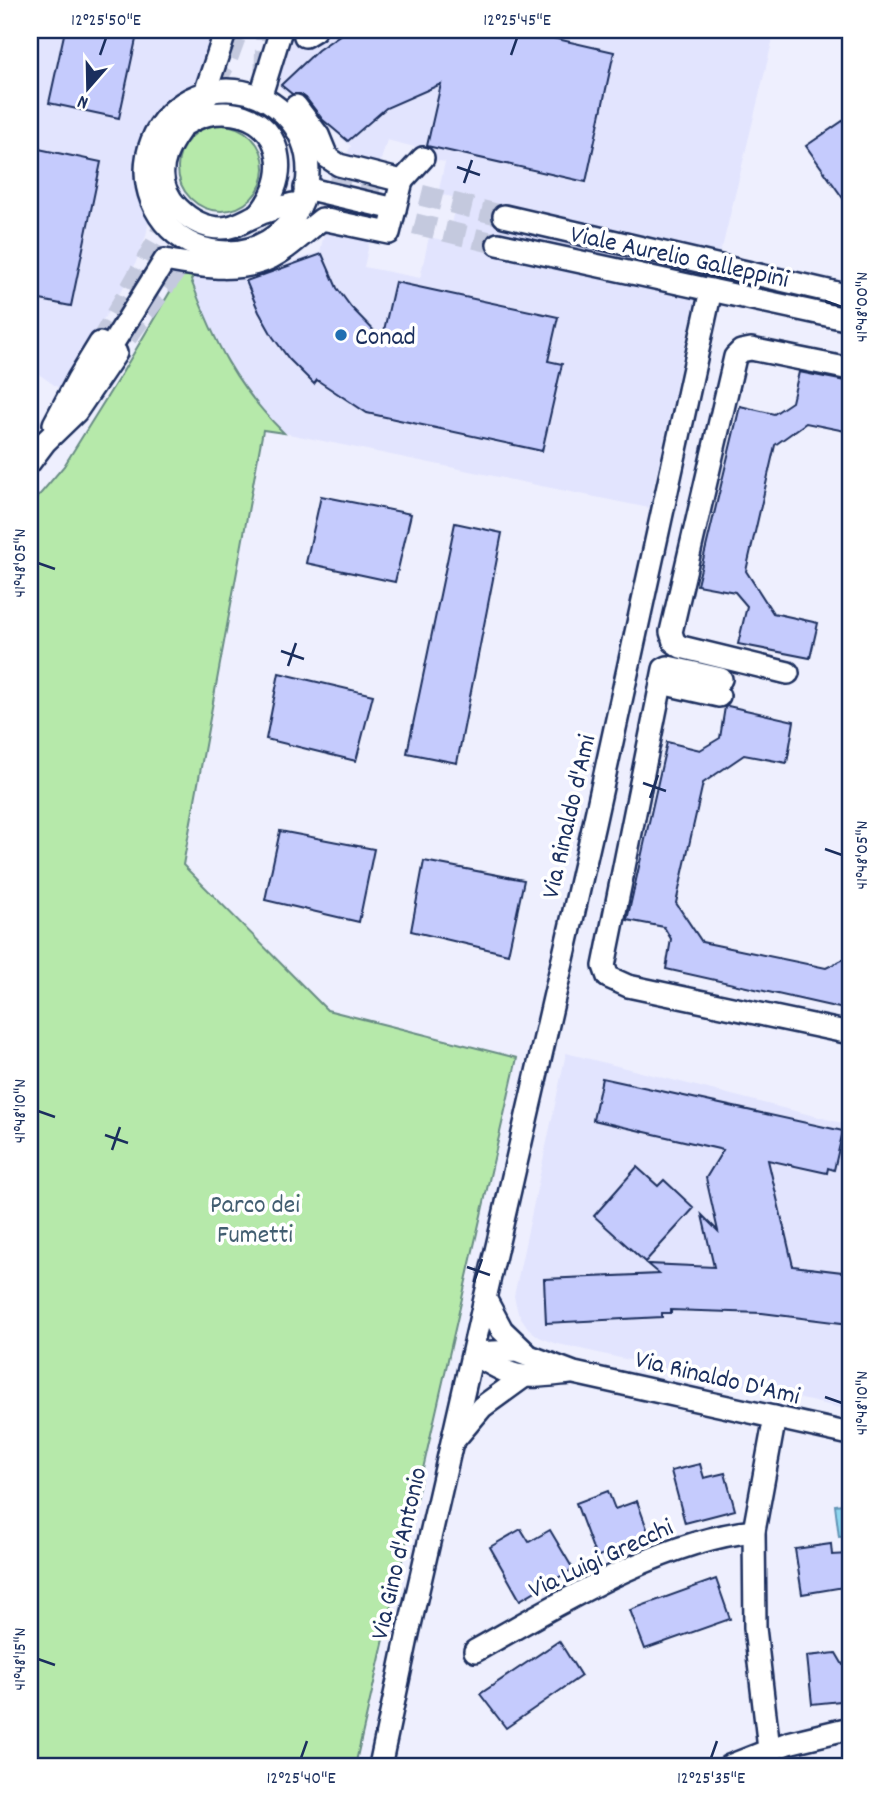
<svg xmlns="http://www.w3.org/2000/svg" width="880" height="1796" font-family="Dekko,sans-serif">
<rect width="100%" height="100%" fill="#eeeffe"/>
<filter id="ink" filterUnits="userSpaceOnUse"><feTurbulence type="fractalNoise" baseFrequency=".0143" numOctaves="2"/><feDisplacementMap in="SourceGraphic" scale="14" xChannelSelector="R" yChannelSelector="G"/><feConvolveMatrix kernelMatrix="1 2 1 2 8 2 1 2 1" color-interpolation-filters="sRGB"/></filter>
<g filter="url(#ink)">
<!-- built -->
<g fill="#e2e4fe">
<polygon points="30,30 216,30 204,74 191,85 200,91 185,99 170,115 152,147 148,176 152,202 146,236 131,275 60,389 30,368"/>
<polygon points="286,30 775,30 723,244 693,311 649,508 284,433 262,411 234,373 212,335 191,280 194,275 239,266 245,279 320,252 326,225 371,235 364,267 420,278 429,237 447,241 457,198 438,194 445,162 419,157 415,147 387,140 378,170 343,162 351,146 280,88 278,74"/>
<polygon points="566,1053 850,1125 850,1410 554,1343 539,1337 528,1328 518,1313 514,1296"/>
</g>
<!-- green -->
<g fill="#b6e9aa" stroke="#688c84" stroke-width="2">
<circle cx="221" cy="168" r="43"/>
<path d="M 189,270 L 194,275 L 191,280 C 215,343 235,385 284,433 L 263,430 L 183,865 L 327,1010 L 517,1058 L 355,1766 L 30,1766 L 30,1303 L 35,1215 L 30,1206 L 30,506 L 64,466 L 122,373 L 177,280 Z"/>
</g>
<!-- water -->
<polygon fill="#8ed6ef" stroke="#6093b5" stroke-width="2" points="850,1503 850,1536 839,1537 835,1505"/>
<!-- building -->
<g fill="#c5cbfd" stroke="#1b2f5e" stroke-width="2">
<polygon points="65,30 138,30 119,118 49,103"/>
<polygon points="347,30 518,30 614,52 586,182 427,146 441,84 386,108 348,141 323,120 306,98 300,94 292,94 281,85 318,50"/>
<polygon points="850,116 850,208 806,146"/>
<polygon points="34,148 101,162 71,306 30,298 30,168"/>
<polygon points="322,254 337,288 351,307 382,339 395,282 558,317 548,361 562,364 542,451 367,413 317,380 314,384 289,359 273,337 259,312 246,281"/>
<polygon points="799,372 850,382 850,432 806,423 775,445 746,571 773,613 818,623 810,658 738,644 747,606 735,592 697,585 740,406 774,414 792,402"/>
<polygon points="321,496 411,514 395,582 306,563"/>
<polygon points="455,523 502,533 457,763 407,753"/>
<polygon points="279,673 373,695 356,761 266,739"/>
<polygon points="728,706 794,721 787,763 744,755 703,783 676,903 702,942 826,968 850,956 850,986 844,1009 666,969 671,939 664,927 627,920 667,742 700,750 720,738 725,707"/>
<polygon points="280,831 374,849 359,922 265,900"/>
<polygon points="424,861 524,880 508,954 411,931"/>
<polygon points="602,1078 843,1131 834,1170 828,1168 827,1173 768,1160 793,1266 850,1273 850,1324 762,1313 671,1310 671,1313 662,1313 662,1317 546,1323 544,1279 659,1274 647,1264 714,1267 702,1215 718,1231 706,1178 723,1150 593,1120"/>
<polygon points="637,1167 658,1186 664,1180 694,1208 645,1262 594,1216"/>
<polygon points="700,1464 704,1478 725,1473 735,1510 685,1523 671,1471"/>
<polygon points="608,1491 615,1509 637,1501 650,1537 596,1557 576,1503"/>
<polygon points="521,1529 529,1542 550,1530 573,1569 520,1600 490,1547"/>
<polygon points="831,1544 832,1555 850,1554 850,1586 802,1594 795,1549"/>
<polygon points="716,1579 730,1619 645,1649 630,1610"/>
<polygon points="559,1641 581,1676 506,1728 480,1694"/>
<polygon points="836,1653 843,1665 850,1665 850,1700 812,1704 807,1656"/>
</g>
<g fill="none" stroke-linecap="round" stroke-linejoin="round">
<!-- minor-tunnel -->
<g stroke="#c4c9de" stroke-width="21" stroke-dasharray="21 10" stroke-linecap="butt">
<polyline points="265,71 266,30"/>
<polyline points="214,85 227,60 238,30"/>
<polyline points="301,165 504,216"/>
<polyline points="293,204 311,202 346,207 498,244"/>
<polyline points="127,337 188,254 198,245"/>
<polyline points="100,343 156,243 167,219"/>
</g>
<defs>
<g id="minor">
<polyline points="305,36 315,30"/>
<circle cx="227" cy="171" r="81"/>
<polyline points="206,90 226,30"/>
<path d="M 208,95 C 183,127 139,167 178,208 C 190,220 204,228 221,228 C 237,228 248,218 262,213 C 272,209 283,207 293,204"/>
<polyline points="261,95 281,30"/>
<polyline points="296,106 318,135 327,157 339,165 402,181 423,158"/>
<path d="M 188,123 C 221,102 273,114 278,158 C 281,179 272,198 259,214"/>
<polyline points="305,188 395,209"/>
<polyline points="504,216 850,296"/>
<polyline points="498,244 850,320"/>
<path d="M 110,348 L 165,260 C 201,267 246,275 279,253 C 294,243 308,230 322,219 L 389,233 L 402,181"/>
<polyline points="54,424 78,379 100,343"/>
<polyline points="30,462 45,442 76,412 116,353"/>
<polyline points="788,673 681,647 674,642 671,632 735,357 741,351 751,349 850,369"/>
<polyline points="721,679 668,667 664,669 604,966 608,977 628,986 850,1033"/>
<polyline points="661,683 719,696"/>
<polyline points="486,1300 502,1330 526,1353"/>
<polyline points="473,1353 516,1351 574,1373 850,1434"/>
<path d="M 473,1353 C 515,1381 522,1378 570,1373"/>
<polyline points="455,1439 482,1407 522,1378"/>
<path d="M 475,1651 C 555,1606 662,1540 754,1531"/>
<polyline points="769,1749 755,1628 754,1531 775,1417"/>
<polyline points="380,1766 407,1638 594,824 711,290"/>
<polyline points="729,1766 788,1743 850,1728"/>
</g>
</defs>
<!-- minor casing -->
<use href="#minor" stroke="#1b2f5e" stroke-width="26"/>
<!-- minor -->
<use href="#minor" stroke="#fff" stroke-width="21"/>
</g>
</g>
<!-- ticks -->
<path fill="none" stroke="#1b2f5e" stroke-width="2.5" d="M 100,55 L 106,38M 511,55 L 517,38M 457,167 L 480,175M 464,183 L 472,160M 825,301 L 842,307M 38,563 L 55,569M 281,651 L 304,659M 288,666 L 296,643M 643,783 L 666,791M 650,798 L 658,775M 825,849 L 842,855M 38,1111 L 55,1117M 105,1135 L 128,1143M 112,1150 L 120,1127M 467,1267 L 490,1275M 474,1282 L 482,1259M 825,1397 L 842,1403M 38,1659 L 55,1665M 301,1758 L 307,1741M 711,1758 L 717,1741"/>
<!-- markers -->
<circle fill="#1f6fb2" stroke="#fff" stroke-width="2.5" cx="341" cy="335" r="7"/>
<g text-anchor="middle" stroke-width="7" stroke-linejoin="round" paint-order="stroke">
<!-- street labels -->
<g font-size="26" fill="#1b2f5e" stroke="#fff">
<text transform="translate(680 255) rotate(12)" y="9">Viale Aurelio Galleppini</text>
<text transform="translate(567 816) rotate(-77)" y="9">Via Rinaldo d'Ami</text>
<text transform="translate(718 1376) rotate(13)" y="9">Via Rinaldo D'Ami</text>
<text transform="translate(397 1553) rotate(-77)" y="9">Via Gino d'Antonio</text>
<text transform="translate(600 1557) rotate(-25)" y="9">Via Luigi Grecchi</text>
</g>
<!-- poi labels -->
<g font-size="26" fill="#1b2f5e" stroke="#fff" text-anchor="start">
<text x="355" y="344">Conad</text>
</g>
<!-- park labels -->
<g font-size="26" fill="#425e71" stroke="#fff">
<text x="255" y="1212">Parco dei<tspan x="255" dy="30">Fumetti</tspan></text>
</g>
</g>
<!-- margin -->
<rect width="880" height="1796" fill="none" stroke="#fff" stroke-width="77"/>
<!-- north arrow -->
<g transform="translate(88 88) rotate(200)" stroke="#ffffff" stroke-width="5" paint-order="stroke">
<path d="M0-5L12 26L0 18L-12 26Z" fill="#1b2f5e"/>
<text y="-10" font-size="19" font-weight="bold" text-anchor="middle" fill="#1b2f5e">N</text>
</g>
<rect x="38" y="38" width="804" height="1720" fill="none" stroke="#1b2f5e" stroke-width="2.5"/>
<g font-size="18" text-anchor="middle" fill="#1b2f5e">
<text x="106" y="25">12°25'50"E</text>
<text x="517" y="25">12°25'45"E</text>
<text transform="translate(861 307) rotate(-90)" y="6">41°48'00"N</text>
<text transform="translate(19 563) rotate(-90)" y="6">41°48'05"N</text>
<text transform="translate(861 855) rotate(-90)" y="6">41°48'05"N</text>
<text transform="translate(19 1111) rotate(-90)" y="6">41°48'10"N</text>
<text transform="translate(861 1403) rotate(-90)" y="6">41°48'10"N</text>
<text transform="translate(19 1659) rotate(-90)" y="6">41°48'15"N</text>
<text x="301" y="1783">12°25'40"E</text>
<text x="711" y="1783">12°25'35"E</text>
</g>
</svg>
